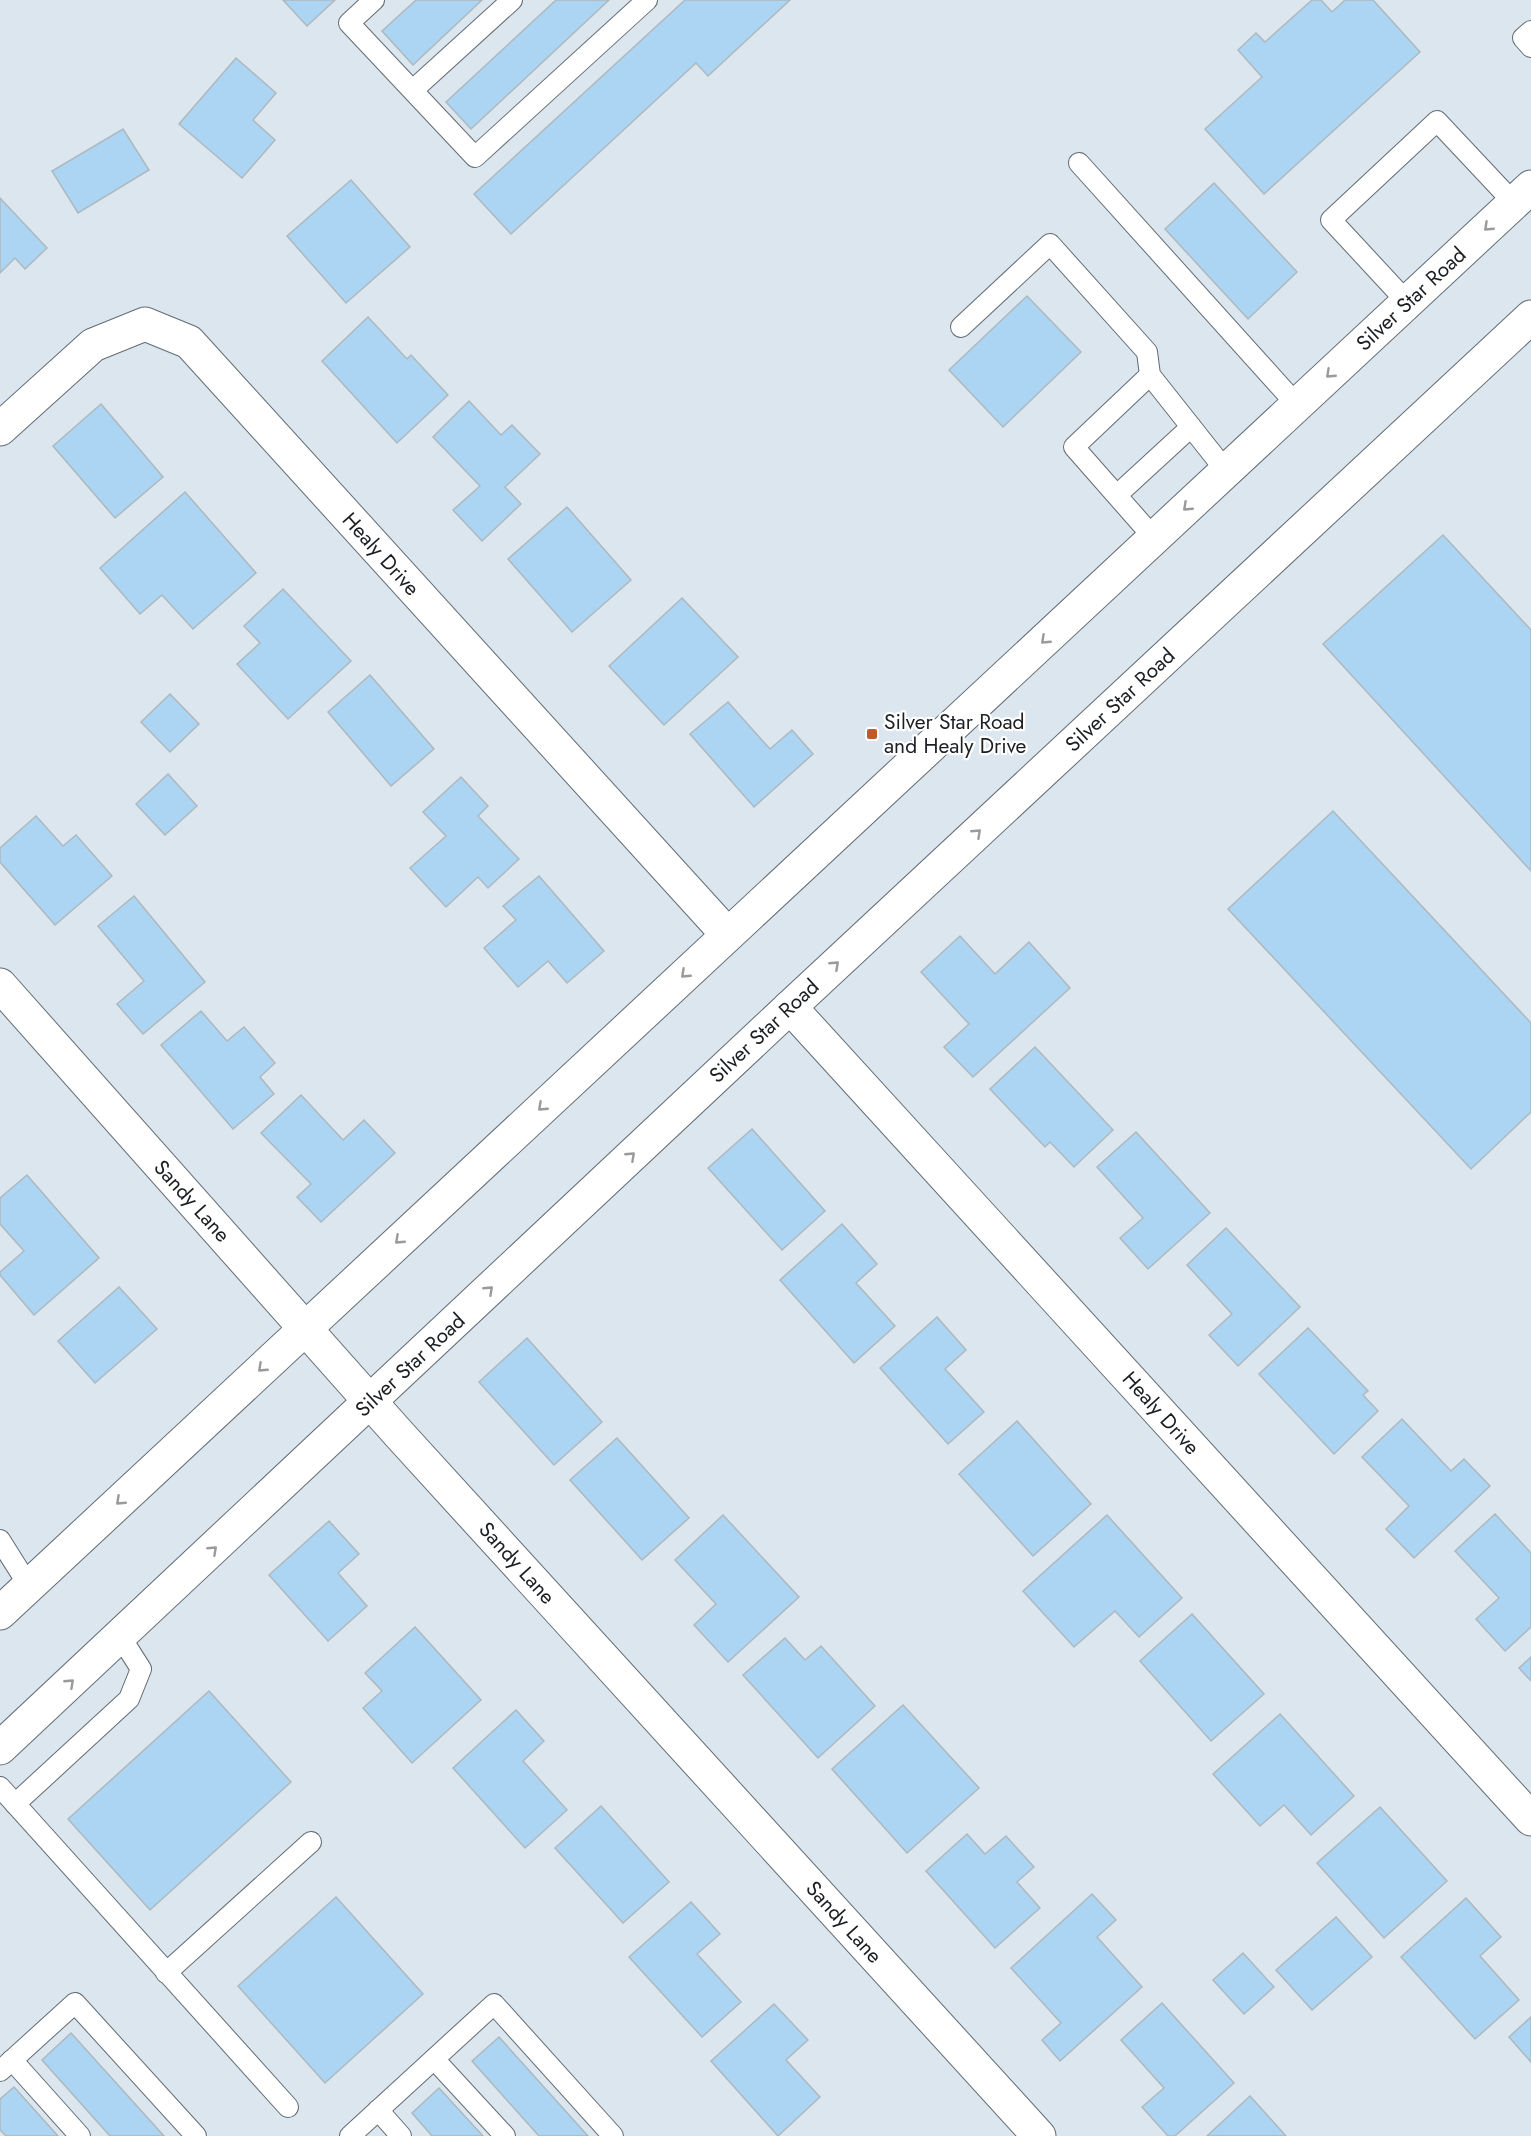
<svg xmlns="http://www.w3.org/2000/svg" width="1531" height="2136" font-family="Jost,sans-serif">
<rect width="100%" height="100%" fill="#dce6ee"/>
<!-- building -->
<g fill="#abd5f3" stroke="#aeb8bf" stroke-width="1.5">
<polygon points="283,0 335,0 307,26"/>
<polygon points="416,0 482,0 413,65 382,31"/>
<polygon points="556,0 609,0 471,129 446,102"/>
<polygon points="685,0 790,0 708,76 696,63 511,234 474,194"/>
<polygon points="1312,0 1321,0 1332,12 1345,0 1373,0 1420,52 1264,194 1205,129 1262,77 1238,50 1256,33 1265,42"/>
<polygon points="236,58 276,93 253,120 275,140 242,178 179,124"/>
<polygon points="123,129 149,170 78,213 52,171"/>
<polygon points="351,180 410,247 346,303 287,236"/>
<polygon points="1214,183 1297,272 1248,319 1165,229"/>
<polygon points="0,198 47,248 25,269 15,258 0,273"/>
<polygon points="1027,296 1081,352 1003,427 949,370"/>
<polygon points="368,317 407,359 411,355 448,395 397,443 322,361"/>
<polygon points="469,401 501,435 512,425 540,454 505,487 521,504 482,541 453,510 480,486 433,437"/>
<polygon points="101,404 163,477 115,518 53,446"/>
<polygon points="185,492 256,573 193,629 162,595 140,614 100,568"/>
<polygon points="567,507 631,580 572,632 508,559"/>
<polygon points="1443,535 1531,630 1531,871 1323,644"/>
<polygon points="283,589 351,661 288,719 237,664 260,643 244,626"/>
<polygon points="682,598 738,657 664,725 609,666"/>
<polygon points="370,675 434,749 391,786 328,712"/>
<polygon points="170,694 199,724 170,752 141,722"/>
<polygon points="728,702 770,749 792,730 813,754 754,807 690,734"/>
<polygon points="168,774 197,806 165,835 136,804"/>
<polygon points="461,777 488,806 478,816 519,859 488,888 478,877 446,907 410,868 446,836 423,812"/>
<polygon points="1333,811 1531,1023 1531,1112 1471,1169 1228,909"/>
<polygon points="36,816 63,846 76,835 112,876 55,925 0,862 0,848"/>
<polygon points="539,876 604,951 567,983 548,961 518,987 484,948 516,920 503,906"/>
<polygon points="134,896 205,982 143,1034 117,1004 144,981 98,926"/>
<polygon points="960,936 995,974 1029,942 1070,988 973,1077 944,1047 969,1024 921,972"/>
<polygon points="201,1011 227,1041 244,1027 275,1063 260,1077 274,1094 233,1129 161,1045"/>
<polygon points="1035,1047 1113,1130 1074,1167 1050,1142 1045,1147 990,1089"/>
<polygon points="301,1095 343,1140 364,1120 395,1153 321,1222 297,1197 311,1184 261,1133"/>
<polygon points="752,1129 825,1211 782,1250 708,1168"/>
<polygon points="1136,1132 1210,1213 1148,1269 1120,1238 1143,1218 1097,1167"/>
<polygon points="27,1175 99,1258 34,1315 0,1275 0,1272 24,1251 0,1224 0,1198"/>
<polygon points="842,1224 877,1264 856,1283 895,1326 854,1363 780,1280"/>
<polygon points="1226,1228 1300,1307 1238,1366 1209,1335 1232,1314 1187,1265"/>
<polygon points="119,1287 157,1329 95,1383 58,1341"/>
<polygon points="937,1317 966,1350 945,1369 984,1412 948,1444 880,1368"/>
<polygon points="1308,1328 1368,1391 1363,1395 1378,1411 1334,1454 1259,1374"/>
<polygon points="527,1338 602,1422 554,1465 479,1382"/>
<polygon points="1402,1419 1451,1471 1464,1459 1490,1486 1414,1558 1386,1529 1409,1506 1362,1457"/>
<polygon points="1017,1421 1091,1504 1033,1556 959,1474"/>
<polygon points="617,1438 689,1518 642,1560 570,1480"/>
<polygon points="1495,1514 1531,1553 1531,1627 1505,1651 1476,1619 1499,1598 1455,1551"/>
<polygon points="723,1515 799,1597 728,1662 694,1625 716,1604 675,1560"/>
<polygon points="1107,1515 1182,1598 1139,1637 1115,1611 1074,1647 1023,1591"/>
<polygon points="329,1521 359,1554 338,1573 367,1606 328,1641 269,1575"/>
<polygon points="1192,1614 1264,1694 1211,1741 1140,1661"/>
<polygon points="415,1627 481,1700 412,1763 363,1708 382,1691 365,1673"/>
<polygon points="785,1638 805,1660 821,1646 875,1706 818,1758 743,1675"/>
<polygon points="1531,1657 1531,1681 1519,1668"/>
<polygon points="209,1691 291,1782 150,1910 68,1819"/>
<polygon points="903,1705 979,1788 907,1853 832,1769"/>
<polygon points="516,1710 544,1741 523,1761 567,1810 525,1848 453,1768"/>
<polygon points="1280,1714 1354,1796 1311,1835 1284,1805 1260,1826 1213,1774"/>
<polygon points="601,1806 669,1882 623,1923 555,1848"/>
<polygon points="1380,1807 1447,1881 1384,1938 1317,1863"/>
<polygon points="967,1834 985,1854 1006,1836 1034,1867 1017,1882 1040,1908 995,1948 926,1871"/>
<polygon points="1092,1894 1116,1920 1097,1937 1142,1987 1060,2061 1042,2040 1061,2023 1011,1968"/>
<polygon points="336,1897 423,1994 325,2083 238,1986"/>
<polygon points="1466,1898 1501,1937 1480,1956 1519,2000 1475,2039 1401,1957"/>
<polygon points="691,1902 720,1934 697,1954 741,2002 702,2037 629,1957"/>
<polygon points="1336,1917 1372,1957 1312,2010 1276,1970"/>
<polygon points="1243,1953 1274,1987 1244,2014 1213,1980"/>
<polygon points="1162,2003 1234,2083 1175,2136 1168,2136 1142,2107 1164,2088 1121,2040"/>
<polygon points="774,2004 808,2040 786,2060 820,2097 778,2136 711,2061"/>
<polygon points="1531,2017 1531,2062 1509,2037"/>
<polygon points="71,2033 164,2136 110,2136 42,2060"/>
<polygon points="499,2037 588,2136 539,2136 472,2061"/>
<polygon points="14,2087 58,2136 6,2136 0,2130 0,2099"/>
<polygon points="439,2088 483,2136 432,2136 412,2113"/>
<polygon points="1250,2096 1286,2136 1207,2136"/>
</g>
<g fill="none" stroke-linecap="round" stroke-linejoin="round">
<defs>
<g id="lane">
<polyline points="374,0 349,23 475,157 647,0"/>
<polyline points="1531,31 1523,38 1531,47"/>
<polyline points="413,90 512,0"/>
<polyline points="1079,163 1297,405"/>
<polyline points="1407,302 1331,220 1437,121 1514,203"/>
<polyline points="961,327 1050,244 1147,352 1150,375 1226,471"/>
<polyline points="1150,375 1074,447 1154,538"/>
<polyline points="1117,495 1191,427"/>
<polyline points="0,1540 29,1586"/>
<polyline points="0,1787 288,2107"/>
<polyline points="15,1804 129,1699 141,1669 120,1636"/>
<polyline points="166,1973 311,1842"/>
<polyline points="434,2059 505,2136"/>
<polyline points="12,2060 80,2136"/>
<polyline points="0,2071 75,2003 196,2136"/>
<polyline points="378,2110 401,2136"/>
<polyline points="350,2136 494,2004 613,2136"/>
</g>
<g id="street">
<polyline points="0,429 93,345 145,324 189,342 727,934"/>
<polyline points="0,985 398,1433 1039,2136"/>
<polyline points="790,1007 1531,1819"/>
</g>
<g id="secondary">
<polyline points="0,1613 1531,187"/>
<polyline points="0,1748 790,1007 1531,317"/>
</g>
</defs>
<!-- lane casing -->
<use href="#lane" stroke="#636c73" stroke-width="22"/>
<!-- street casing -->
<use href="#street" stroke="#636c73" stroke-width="35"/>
<!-- secondary casing -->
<use href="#secondary" stroke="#636c73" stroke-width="35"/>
<!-- lane -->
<use href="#lane" stroke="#fff" stroke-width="20"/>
<!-- street -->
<use href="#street" stroke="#fff" stroke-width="33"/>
<!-- secondary -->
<use href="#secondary" stroke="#fff" stroke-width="33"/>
</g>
<!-- one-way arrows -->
<defs><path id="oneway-chevron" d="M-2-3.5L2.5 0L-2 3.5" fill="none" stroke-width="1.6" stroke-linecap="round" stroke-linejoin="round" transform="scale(1.5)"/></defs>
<g stroke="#989a9c">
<use href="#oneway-chevron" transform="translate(1488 227) rotate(137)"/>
<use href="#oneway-chevron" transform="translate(1330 374) rotate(137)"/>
<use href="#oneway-chevron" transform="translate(1187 507) rotate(137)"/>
<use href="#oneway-chevron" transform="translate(1045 640) rotate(137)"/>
<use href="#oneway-chevron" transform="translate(977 833) rotate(-43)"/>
<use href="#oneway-chevron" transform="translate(835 965) rotate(-43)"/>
<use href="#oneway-chevron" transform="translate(685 974) rotate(137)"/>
<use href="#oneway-chevron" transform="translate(542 1107) rotate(137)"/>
<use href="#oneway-chevron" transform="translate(631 1156) rotate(-43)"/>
<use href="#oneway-chevron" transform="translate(399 1240) rotate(137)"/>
<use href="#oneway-chevron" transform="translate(489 1290) rotate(-43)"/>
<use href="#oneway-chevron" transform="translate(262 1368) rotate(137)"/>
<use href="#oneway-chevron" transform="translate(120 1501) rotate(137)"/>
<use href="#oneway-chevron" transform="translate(213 1550) rotate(-43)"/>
<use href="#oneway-chevron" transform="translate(70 1683) rotate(-43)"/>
</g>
<!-- markers -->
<rect fill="#c05a2b" stroke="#fff" stroke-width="2" x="866" y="728" width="12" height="12" rx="3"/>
<g text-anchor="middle" stroke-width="4.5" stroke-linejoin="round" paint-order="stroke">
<!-- street labels -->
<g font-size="21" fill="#1b1f22" stroke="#fff">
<text transform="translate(1411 299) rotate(-43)" y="7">Silver Star Road</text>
<text transform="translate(381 554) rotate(48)" y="7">Healy Drive</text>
<text transform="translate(1120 700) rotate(-43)" y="7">Silver Star Road</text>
<text transform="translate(764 1031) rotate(-43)" y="7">Silver Star Road</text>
<text transform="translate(192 1201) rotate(48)" y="7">Sandy Lane</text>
<text transform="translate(410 1365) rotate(-43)" y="7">Silver Star Road</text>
<text transform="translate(1161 1413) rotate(48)" y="7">Healy Drive</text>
<text transform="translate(517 1563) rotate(48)" y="7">Sandy Lane</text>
<text transform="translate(844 1922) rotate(48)" y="7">Sandy Lane</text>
</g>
<!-- poi labels -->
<g font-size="21" fill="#1b1f22" stroke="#fff" text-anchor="start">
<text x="884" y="729">Silver Star Road<tspan x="884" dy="24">and Healy Drive</tspan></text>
</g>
</g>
</svg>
